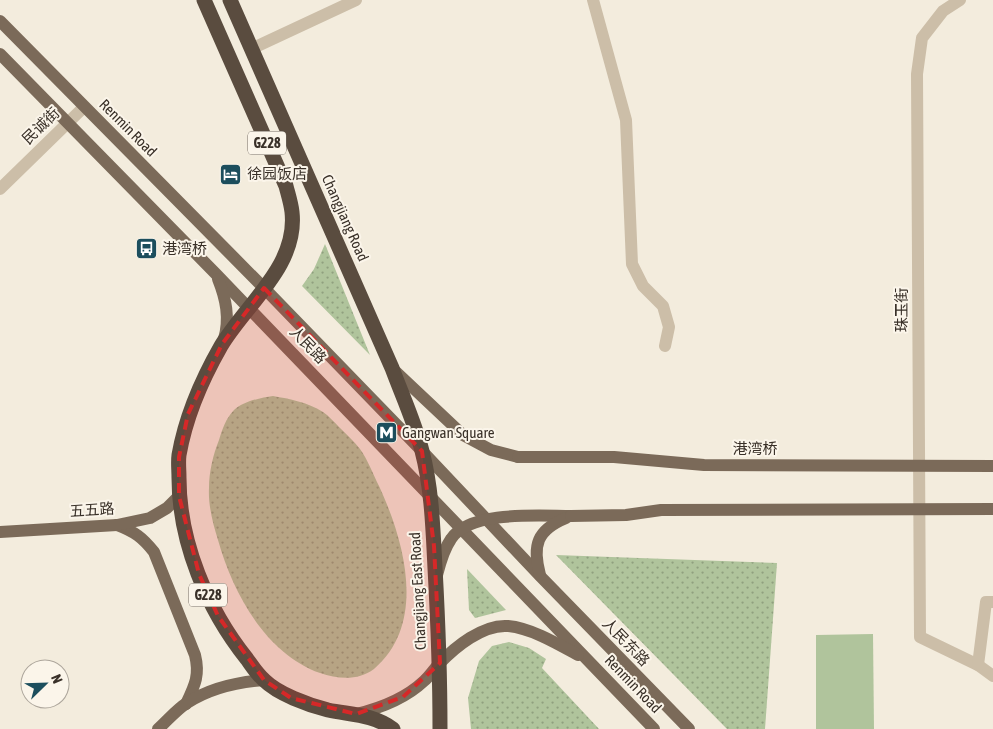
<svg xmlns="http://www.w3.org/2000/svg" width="993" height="729" font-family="'Asap Condensed','Noto Sans SC',sans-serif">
<defs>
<pattern id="grass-dots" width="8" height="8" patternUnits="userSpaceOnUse" patternTransform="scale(1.25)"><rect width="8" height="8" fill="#b0c49c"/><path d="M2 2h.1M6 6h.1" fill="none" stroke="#90a07f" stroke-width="1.8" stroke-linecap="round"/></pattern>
</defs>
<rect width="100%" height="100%" fill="#f3ecdd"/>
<!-- grass -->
<g fill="url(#grass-dots)">
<polygon points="325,244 370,355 302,286 314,269"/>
<path d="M 273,396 C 290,399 307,402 323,412 C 329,416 334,422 339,427 C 346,434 354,441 360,449 C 368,460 373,474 379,486 C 404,540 428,623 374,669 C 358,681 338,679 320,673 C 265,653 233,593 218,540 C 213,524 208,505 209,488 C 209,472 213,455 219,440 C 222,430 226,418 234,410 C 244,401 260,398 273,396 Z"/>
<polygon points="556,555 777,563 765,729 727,729"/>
<polygon points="467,569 506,610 475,618 469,610"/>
<polygon points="509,642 529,648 546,659 542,668 599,729 471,729 468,698 479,661 492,646"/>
</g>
<!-- pitch -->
<polygon fill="#b0c49c" points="873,634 874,729 816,729 816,635"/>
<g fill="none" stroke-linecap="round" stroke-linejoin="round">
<!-- minor -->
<g stroke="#ccbea8" stroke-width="12">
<polyline points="593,0 626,120 632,264 643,286 663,306 669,327 665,346"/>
<polyline points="960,0 943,11 922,38 917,74 920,637 978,665 993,676"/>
<polyline points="251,49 356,0"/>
<polyline points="0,189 84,107"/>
<polyline points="978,665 986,602 993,602"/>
</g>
<!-- major -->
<g stroke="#7b6a59" stroke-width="12">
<polyline points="0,21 264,288 422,451 541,577 689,729"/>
<polyline points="0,54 216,274 654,729"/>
<path d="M 218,279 C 226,299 230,318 224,339"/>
<polyline points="394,370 463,435 491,450 518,457"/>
<path d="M 117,525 C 135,532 142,537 154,552 L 195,655 C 200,675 195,685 186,704"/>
<polyline points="0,532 117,525 150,518 167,508 179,496"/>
<path d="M 437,575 C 440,563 444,549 451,539 C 470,510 540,516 571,516"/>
<path d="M 540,575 C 532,545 537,530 566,518"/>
<path d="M 356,714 C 381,708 405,699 424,681 C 430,676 434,669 439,664 C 455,647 483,624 508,626 C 531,628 558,644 578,655"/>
<path d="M 158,729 C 167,721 177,709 187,703 C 210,688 237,682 264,680"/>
</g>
<!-- highway -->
<g stroke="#5a4c3f" stroke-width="15">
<path d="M 204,0 L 286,186 C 288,194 291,203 292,212 C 298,266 246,304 221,346 C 201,381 186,415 179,455 C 178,462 179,470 179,478 C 179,542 207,609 247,659 C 252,666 257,674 264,680 C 278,694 308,705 328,710 C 352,715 372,714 393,729"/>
<path d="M 230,0 L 392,368 C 402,395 415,423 422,451 C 432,489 433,530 435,568 C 438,622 440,675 440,729"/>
</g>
<!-- major-bridge -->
<g stroke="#7b6a59" stroke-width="12">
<polyline points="518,457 614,457 704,465 993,466"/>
<polyline points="571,516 626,515 661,510 993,509"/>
</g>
</g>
<!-- marked area -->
<path fill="#d62828" fill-opacity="0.2" stroke="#d62828" stroke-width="4" stroke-dasharray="10 6" stroke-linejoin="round" d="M 264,288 L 422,451 L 434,546 L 440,663 L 403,697 L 356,714 L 291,698 L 264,680 L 218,616 L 199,574 L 179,496 L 179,457 L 188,414 L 222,344 Z"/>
<!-- icons -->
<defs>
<symbol id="hotel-square" viewBox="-11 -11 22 22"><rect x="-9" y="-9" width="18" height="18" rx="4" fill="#1c4e5d" stroke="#fbf5ea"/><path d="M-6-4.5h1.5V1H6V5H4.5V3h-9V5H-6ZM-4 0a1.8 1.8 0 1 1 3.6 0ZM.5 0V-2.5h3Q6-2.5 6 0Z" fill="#fff"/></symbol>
<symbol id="bus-square" viewBox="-11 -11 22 22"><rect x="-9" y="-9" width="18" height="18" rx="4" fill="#1c4e5d" stroke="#fbf5ea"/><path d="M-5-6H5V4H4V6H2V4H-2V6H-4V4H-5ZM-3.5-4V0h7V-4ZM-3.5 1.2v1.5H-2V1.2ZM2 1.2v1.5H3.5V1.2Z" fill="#fff"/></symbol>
<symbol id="metro-square" viewBox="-11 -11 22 22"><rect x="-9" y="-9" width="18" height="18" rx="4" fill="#1c4e5d" stroke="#fbf5ea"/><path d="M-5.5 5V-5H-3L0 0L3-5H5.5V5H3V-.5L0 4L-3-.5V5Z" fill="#fff"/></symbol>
</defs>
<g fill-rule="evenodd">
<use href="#hotel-square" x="218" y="162" width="25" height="25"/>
<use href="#bus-square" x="134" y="236" width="25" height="25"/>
<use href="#metro-square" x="374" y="420" width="25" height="25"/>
</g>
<g text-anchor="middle" stroke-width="4" stroke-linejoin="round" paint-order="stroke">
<!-- shield labels -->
<g fill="#fbf5ea" stroke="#736b62" stroke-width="1">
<rect x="248" y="131.5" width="38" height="23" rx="4"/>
<rect x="189" y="583.5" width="38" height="23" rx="4"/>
</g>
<g font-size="14" font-weight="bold" fill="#393028">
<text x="267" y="148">G228</text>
<text x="208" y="600">G228</text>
</g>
<!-- street labels -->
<g font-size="15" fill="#393028" stroke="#fbf5ea">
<text transform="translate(41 126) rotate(-44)" y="5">民诚街</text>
<text transform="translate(128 128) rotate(45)" y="5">Renmin Road</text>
<text transform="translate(345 218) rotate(66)" y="5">Changjiang Road</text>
<text transform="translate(902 310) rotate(-90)" y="5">珠玉街</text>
<text transform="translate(308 345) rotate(46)" y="5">人民路</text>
<text x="755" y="454">港湾桥</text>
<text transform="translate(92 510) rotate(-4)" y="5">五五路</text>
<text transform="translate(418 591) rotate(-93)" y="5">Changjiang East Road</text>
<text transform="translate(626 642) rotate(46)" y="5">人民东路</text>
<text transform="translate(633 684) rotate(46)" y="5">Renmin Road</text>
</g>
<!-- poi labels -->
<g font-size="15" fill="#393028" stroke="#fbf5ea" text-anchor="start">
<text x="247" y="179">徐园饭店</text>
<text x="162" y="254">港湾桥</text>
<text x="402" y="438">Gangwan Square</text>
</g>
</g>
<!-- north arrow -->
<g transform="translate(45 684) rotate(67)"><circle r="24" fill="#fbf5ea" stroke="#ada69c"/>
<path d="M0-4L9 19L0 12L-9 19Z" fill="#1c4e5d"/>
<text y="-8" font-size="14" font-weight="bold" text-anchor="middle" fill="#393028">N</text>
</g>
</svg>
